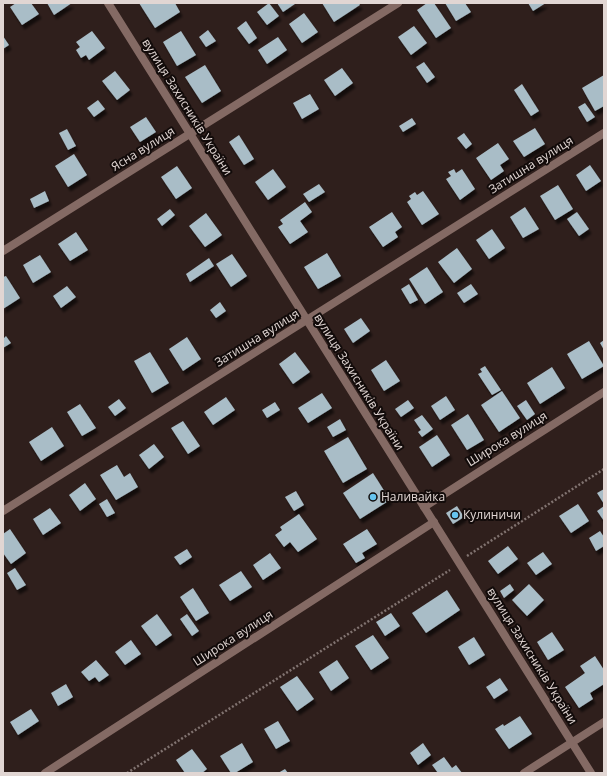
<svg xmlns="http://www.w3.org/2000/svg" width="607" height="776" font-family="'Open Sans',sans-serif">
<defs>
<filter id="shadow"><feDropShadow dx="2.5" dy="4.5" stdDeviation="1" flood-color="#0009"/></filter>
</defs>
<rect width="100%" height="100%" fill="#2f1f1c"/>
<!-- building -->
<g fill="#a9bdc7" filter="url(#shadow)">
<polygon points="16,3 31,3 39,14 22,25 10,7"/>
<polygon points="47,3 72,3 54,15"/>
<polygon points="139,3 175,3 180,12 155,28"/>
<polygon points="269,3 279,16 267,25 257,12"/>
<polygon points="277,3 294,3 295,4 283,12"/>
<polygon points="322,3 359,3 360,5 334,22"/>
<polygon points="427,3 434,3 451,28 436,38 417,10"/>
<polygon points="445,3 465,3 471,12 456,21"/>
<polygon points="528,3 546,3 533,11"/>
<polygon points="304,13 318,32 302,43 289,24"/>
<polygon points="246,21 257,38 249,44 237,28"/>
<polygon points="414,26 427,43 411,55 398,37"/>
<polygon points="208,30 216,41 206,47 199,37"/>
<polygon points="92,31 105,48 89,60 86,55 81,58 76,50 80,47 76,42"/>
<polygon points="181,31 196,55 177,66 163,42"/>
<polygon points="3,36 9,45 3,49"/>
<polygon points="278,37 287,50 267,64 258,50"/>
<polygon points="424,62 435,77 427,83 416,67"/>
<polygon points="205,65 221,91 202,103 185,77"/>
<polygon points="342,68 353,83 335,96 324,80"/>
<polygon points="115,71 130,90 117,100 102,81"/>
<polygon points="604,75 604,106 595,111 582,88"/>
<polygon points="522,84 539,111 531,116 514,90"/>
<polygon points="310,94 319,109 302,119 293,103"/>
<polygon points="98,100 105,109 94,117 87,108"/>
<polygon points="585,103 595,117 587,122 578,107"/>
<polygon points="146,117 156,132 140,142 130,127"/>
<polygon points="412,118 416,124 403,132 399,126"/>
<polygon points="535,128 545,144 524,157 513,141"/>
<polygon points="67,129 76,146 68,150 59,133"/>
<polygon points="464,133 472,144 466,149 457,138"/>
<polygon points="239,135 254,159 244,165 229,142"/>
<polygon points="498,143 509,159 500,165 504,171 491,180 476,158"/>
<polygon points="74,154 87,175 68,187 55,166"/>
<polygon points="590,165 601,181 586,191 576,175"/>
<polygon points="177,166 192,188 176,199 161,177"/>
<polygon points="273,169 286,187 268,200 255,182"/>
<polygon points="454,169 456,173 462,169 475,189 460,200 446,179 451,176 448,172"/>
<polygon points="319,184 325,192 309,202 303,194"/>
<polygon points="558,185 573,209 555,220 540,196"/>
<polygon points="45,191 49,201 34,208 30,199"/>
<polygon points="423,191 439,214 422,225 407,202 411,199 409,196 415,192 417,195"/>
<polygon points="305,202 312,212 300,221 308,232 290,244 278,227 283,224 280,220"/>
<polygon points="525,207 539,229 523,238 510,217"/>
<polygon points="170,209 175,215 162,226 157,219"/>
<polygon points="392,212 402,227 395,232 398,237 383,247 369,227"/>
<polygon points="577,212 589,229 579,236 567,219"/>
<polygon points="206,213 222,235 205,247 189,226"/>
<polygon points="492,229 505,248 489,259 476,240"/>
<polygon points="76,232 88,250 70,261 58,244"/>
<polygon points="457,248 472,269 454,283 438,262"/>
<polygon points="327,253 341,276 318,289 304,267"/>
<polygon points="232,254 247,276 231,287 216,264"/>
<polygon points="40,255 51,272 33,283 23,265"/>
<polygon points="209,258 214,266 190,282 186,274"/>
<polygon points="427,267 443,292 425,304 409,279"/>
<polygon points="6,276 20,298 3,309 3,277"/>
<polygon points="409,284 418,300 410,304 401,289"/>
<polygon points="471,284 478,294 464,303 457,293"/>
<polygon points="67,286 76,297 61,308 53,296"/>
<polygon points="220,302 226,311 216,318 210,310"/>
<polygon points="361,318 370,331 353,343 344,329"/>
<polygon points="6,336 11,343 3,348 3,339"/>
<polygon points="187,337 201,359 183,371 169,349"/>
<polygon points="604,340 604,350 600,343"/>
<polygon points="589,341 604,366 582,379 567,354"/>
<polygon points="150,352 169,383 152,393 134,361"/>
<polygon points="295,352 310,372 293,384 279,364"/>
<polygon points="386,360 400,381 384,391 371,370"/>
<polygon points="485,366 501,390 492,395 478,374 482,372 480,369"/>
<polygon points="552,367 565,388 540,404 527,383"/>
<polygon points="502,391 520,418 499,432 481,405"/>
<polygon points="322,393 332,408 308,423 298,408"/>
<polygon points="446,396 455,410 440,420 431,406"/>
<polygon points="226,397 235,410 213,425 204,412"/>
<polygon points="119,399 126,408 115,416 108,407"/>
<polygon points="408,400 414,408 401,417 395,409"/>
<polygon points="526,400 535,414 527,420 517,406"/>
<polygon points="275,402 280,410 267,418 262,410"/>
<polygon points="80,404 96,428 82,436 67,412"/>
<polygon points="468,414 484,440 467,450 451,425"/>
<polygon points="422,415 433,429 422,437 418,432 421,430 414,420"/>
<polygon points="340,419 346,430 333,437 327,427"/>
<polygon points="183,421 200,446 188,454 171,428"/>
<polygon points="52,427 64,446 41,461 29,442"/>
<polygon points="437,435 450,455 432,467 419,447"/>
<polygon points="348,437 367,469 343,483 324,451"/>
<polygon points="154,444 164,457 149,469 139,455"/>
<polygon points="117,465 124,477 130,473 138,487 116,500 100,475"/>
<polygon points="373,473 390,500 360,519 343,493"/>
<polygon points="85,483 96,499 80,511 69,495"/>
<polygon points="604,489 604,504 597,493"/>
<polygon points="296,491 304,505 294,511 285,497"/>
<polygon points="107,499 115,513 107,517 99,504"/>
<polygon points="578,504 589,521 571,533 559,516"/>
<polygon points="457,506 464,517 453,524 446,513"/>
<polygon points="604,506 604,521 597,511"/>
<polygon points="50,508 61,523 43,535 33,519"/>
<polygon points="299,514 317,539 298,552 290,542 284,547 275,535 282,530 280,527"/>
<polygon points="10,529 26,553 11,564 3,553 3,534"/>
<polygon points="367,529 377,544 362,553 365,558 356,563 343,544"/>
<polygon points="600,531 604,537 604,546 596,551 589,538"/>
<polygon points="508,546 518,559 498,574 488,561"/>
<polygon points="187,549 192,557 180,565 174,557"/>
<polygon points="543,552 552,564 536,575 527,563"/>
<polygon points="270,553 281,568 263,580 253,565"/>
<polygon points="15,568 26,585 17,590 7,573"/>
<polygon points="241,571 252,587 230,601 219,585"/>
<polygon points="510,584 514,590 504,598 500,591"/>
<polygon points="529,584 544,600 527,616 512,600"/>
<polygon points="193,588 209,613 196,621 180,597"/>
<polygon points="447,590 460,610 426,633 412,613"/>
<polygon points="391,613 400,626 385,636 376,622"/>
<polygon points="157,614 172,635 156,646 141,626"/>
<polygon points="187,614 199,631 192,636 180,619"/>
<polygon points="552,632 564,650 548,660 537,642"/>
<polygon points="373,635 389,658 371,670 355,646"/>
<polygon points="474,637 485,655 469,665 458,647"/>
<polygon points="131,640 141,654 125,665 115,652"/>
<polygon points="595,656 604,670 604,684 590,693 593,699 579,708 565,687 585,673 580,666"/>
<polygon points="96,660 109,675 99,682 95,677 89,681 81,672"/>
<polygon points="337,660 349,678 331,691 319,672"/>
<polygon points="297,676 314,699 297,711 280,687"/>
<polygon points="500,678 508,690 494,699 486,687"/>
<polygon points="66,684 73,697 58,706 51,693"/>
<polygon points="31,709 39,721 18,735 10,722"/>
<polygon points="520,716 532,734 509,749 495,729 503,724 504,726"/>
<polygon points="278,721 290,741 276,749 264,729"/>
<polygon points="242,743 253,762 235,773 231,773 220,756"/>
<polygon points="423,743 431,755 418,765 410,753"/>
<polygon points="192,749 207,769 202,773 185,773 176,760"/>
<polygon points="444,757 452,768 456,765 462,773 438,773 432,765"/>
<polygon points="285,769 288,773 278,773"/>
</g>
<g fill="none" stroke-linecap="round" stroke-linejoin="round">
<!-- path -->
<g stroke="#817370" stroke-width="2.5" stroke-dasharray="2 2" stroke-linecap="butt">
<polyline points="467,556 604,469"/>
<polyline points="127,773 450,570"/>
</g>
<!-- minor -->
<g stroke="#846a64" stroke-width="8">
<polyline points="3,251 398,3"/>
<polyline points="424,507 604,392"/>
<polyline points="3,511 604,133"/>
<polyline points="45,773 434,522"/>
<polyline points="524,773 604,722"/>
</g>
<!-- tertiary -->
<polyline stroke="#846a64" stroke-width="8" points="108,3 591,773"/>
</g>
<!-- markers -->
<g fill="#66c4ef" stroke="#120b0a" stroke-width="1.5">
<circle cx="373" cy="497" r="4"/>
<circle cx="455" cy="515" r="4"/>
</g>
<g text-anchor="middle" stroke-width="4" stroke-linejoin="round" paint-order="stroke">
<!-- street labels -->
<g font-size="12" fill="#e1d6d3" stroke="#120b0a">
<text transform="translate(187 107) rotate(58)" y="4">вулиця Захисників України</text>
<text transform="translate(143 149) rotate(-32)" y="4">Ясна вулиця</text>
<text transform="translate(531 165) rotate(-32)" y="4">Затишна вулиця</text>
<text transform="translate(257 338) rotate(-32)" y="4">Затишна вулиця</text>
<text transform="translate(359 382) rotate(58)" y="4">вулиця Захисників України</text>
<text transform="translate(507 439) rotate(-32)" y="4">Широка вулиця</text>
<text transform="translate(233 638) rotate(-33)" y="4">Широка вулиця</text>
<text transform="translate(532 656) rotate(58)" y="4">вулиця Захисників України</text>
</g>
<!-- poi labels -->
<g font-size="12" fill="#e1d6d3" stroke="#120b0a" text-anchor="start">
<text x="381" y="501">Наливайка</text>
<text x="463" y="519">Кулиничи</text>
</g>
</g>
<!-- border -->
<rect width="607" height="776" fill="none" stroke="#e1d6d3" stroke-width="8"/>
</svg>
